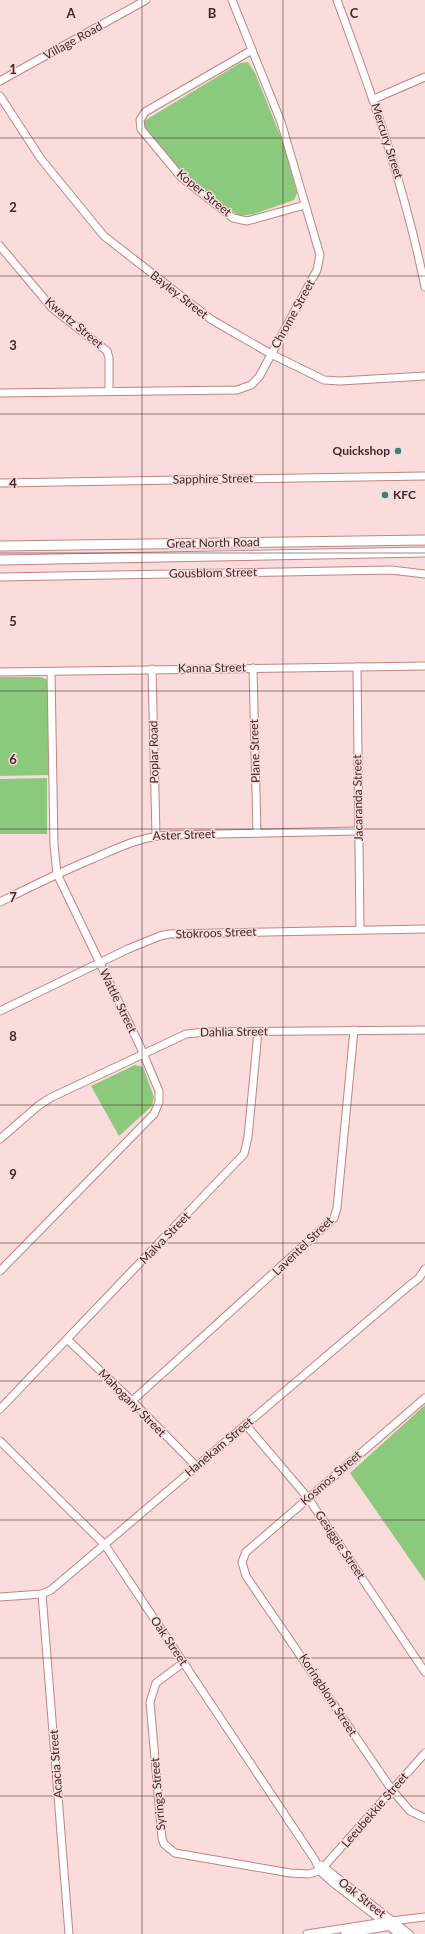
<svg xmlns="http://www.w3.org/2000/svg" width="425" height="1934" font-family="Lato,sans-serif">
<rect width="100%" height="100%" fill="#f9dcdb"/>
<!-- green -->
<g fill="#8bca7c">
<path d="M 248,62 L 255,73 L 284,145 L 297,193 L 294,200 L 254,214 L 241,216 C 202,197 173,164 144,132 L 144,121 L 240,63 Z"/>
<polygon points="0,677 41,677 48,680 49,775 0,776"/>
<polygon points="47,778 47,834 0,834 0,779"/>
<polygon points="135,1065 143,1067 154,1097 152,1106 119,1136 91,1086"/>
<polygon points="425,1405 425,1581 350,1473"/>
</g>
<g fill="none" stroke-linecap="round" stroke-linejoin="round">
<defs>
<g id="minor">
<path d="M 337,0 C 372,94 405,188 425,287"/>
<polyline points="252,50 145,112 140,120 141,129 181,177 233,218 247,221 305,205"/>
<polyline points="0,81 146,0"/>
<polyline points="0,96 41,159 104,236 212,320 271,354 324,380 340,381 425,376"/>
<polyline points="374,99 425,77"/>
<polyline points="0,246 52,308 107,351 109,358 109,391"/>
<polyline points="0,393 237,390 251,385 259,377 317,270 320,255 281,122 232,0"/>
<polyline points="0,483 425,476"/>
<polyline points="0,577 391,570 425,574"/>
<polyline points="357,667 360,930"/>
<polyline points="253,668 257,833"/>
<polyline points="152,669 156,835"/>
<polyline points="0,672 425,666"/>
<path d="M 0,902 C 30,887 61,872 92,859 C 118,848 141,836 170,835 L 358,831"/>
<polyline points="0,1011 128,949 160,936 169,934 425,929"/>
<polyline points="0,1139 38,1106 50,1098 186,1034 205,1032 425,1030"/>
<polyline points="0,1271 154,1114 159,1102 159,1091 140,1046 57,874 54,845 51,672"/>
<polyline points="68,1340 132,1401 196,1466"/>
<polyline points="425,1398 246,1552 242,1562 246,1576 392,1790 410,1811 425,1818"/>
<polyline points="132,1401 334,1218 337,1208 354,1030"/>
<polyline points="0,1409 244,1154 248,1137 258,1032"/>
<polyline points="246,1425 308,1498 425,1672"/>
<polyline points="0,1441 105,1545 315,1860 320,1871 332,1882 399,1934"/>
<polyline points="42,1594 69,1934"/>
<polyline points="0,1597 42,1594 51,1590 410,1285 419,1278 425,1269"/>
<polyline points="183,1663 156,1683 150,1702 162,1838 164,1844 175,1853 290,1873 308,1874 320,1871 425,1753"/>
<polyline points="321,1865 409,1934"/>
<polyline points="307,1934 391,1921 425,1917"/>
<polyline points="345,1934 391,1926"/>
</g>
<g id="major">
<polyline points="0,546 425,540"/>
<polyline points="0,560 425,552"/>
</g>
</defs>
<!-- minor casing -->
<use href="#minor" stroke="#c38382" stroke-width="9"/>
<!-- major casing -->
<use href="#major" stroke="#c38382" stroke-width="11"/>
<!-- minor -->
<use href="#minor" stroke="#fff" stroke-width="7"/>
<!-- major -->
<use href="#major" stroke="#fff" stroke-width="9"/>
</g>
<!-- grid -->
<path fill="none" stroke="#412727" stroke-width="1" stroke-opacity="0.55" d="M 142,0 L 142,1934M 283,0 L 283,1934M 0,138 L 425,138M 0,276 L 425,276M 0,414 L 425,414M 0,553 L 425,553M 0,691 L 425,691M 0,829 L 425,829M 0,967 L 425,967M 0,1105 L 425,1105M 0,1243 L 425,1243M 0,1381 L 425,1381M 0,1520 L 425,1520M 0,1658 L 425,1658M 0,1796 L 425,1796"/>
<!-- markers -->
<g fill="#378083" stroke="#f9dcdb" stroke-width="1.5">
<circle cx="398" cy="451" r="4"/>
<circle cx="385" cy="495" r="4"/>
</g>
<g text-anchor="middle" stroke-width="3" stroke-linejoin="round" paint-order="stroke">
<!-- street labels -->
<g font-size="12" fill="#412727" stroke="#f9dcdb">
<text transform="translate(73 41) rotate(-29)" y="4">Village Road</text>
<text transform="translate(387 141) rotate(72)" y="4">Mercury Street</text>
<text transform="translate(204 193) rotate(39)" y="4">Koper Street</text>
<text transform="translate(179 295) rotate(38)" y="4">Bayley Street</text>
<text transform="translate(293 314) rotate(-61)" y="4">Chrome Street</text>
<text transform="translate(74 323) rotate(40)" y="4">Kwartz Street</text>
<text transform="translate(213 479) rotate(-1)" y="4">Sapphire Street</text>
<text transform="translate(213 543) rotate(-1)" y="4">Great North Road</text>
<text transform="translate(213 573) rotate(-1)" y="4">Gousblom Street</text>
<text transform="translate(212 668) rotate(-1)" y="4">Kanna Street</text>
<text transform="translate(255 751) rotate(-92)" y="4">Plane Street</text>
<text transform="translate(154 752) rotate(-91)" y="4">Poplar Road</text>
<text transform="translate(358 798) rotate(-91)" y="4">Jacaranda Street</text>
<text transform="translate(184 835) rotate(-2)" y="4">Aster Street</text>
<text transform="translate(216 933) rotate(-2)" y="4">Stokroos Street</text>
<text transform="translate(118 1001) rotate(64)" y="4">Wattle Street</text>
<text transform="translate(234 1032) rotate(-1)" y="4">Dahlia Street</text>
<text transform="translate(165 1238) rotate(-46)" y="4">Malva Street</text>
<text transform="translate(303 1246) rotate(-44)" y="4">Laventel Street</text>
<text transform="translate(132 1403) rotate(45)" y="4">Mahogany Street</text>
<text transform="translate(219 1447) rotate(-40)" y="4">Hanekam Street</text>
<text transform="translate(331 1478) rotate(-41)" y="4">Kosmos Street</text>
<text transform="translate(340 1545) rotate(56)" y="4">Gesiggie Street</text>
<text transform="translate(169 1641) rotate(56)" y="4">Oak Street</text>
<text transform="translate(328 1695) rotate(57)" y="4">Koringblom Street</text>
<text transform="translate(56 1764) rotate(-94)" y="4">Acacia Street</text>
<text transform="translate(158 1794) rotate(-95)" y="4">Syringa Street</text>
<text transform="translate(375 1810) rotate(-49)" y="4">Leeubekkie Street</text>
<text transform="translate(362 1898) rotate(38)" y="4">Oak Street</text>
</g>
<!-- poi labels -->
<g font-size="12" font-weight="bold" fill="#412727" stroke="#f9dcdb" text-anchor="end">
<text x="390" y="455">Quickshop</text>
<text x="393" y="499" text-anchor="start">KFC</text>
</g>
</g>
<g font-size="13" text-anchor="middle" font-weight="bold" fill="#412727" stroke="#f9dcdb" stroke-width="3" stroke-linejoin="round" paint-order="stroke">
<text x="71" y="18">A</text>
<text x="212" y="18">B</text>
<text x="354" y="18">C</text>
<text x="13" y="74">1</text>
<text x="13" y="212">2</text>
<text x="13" y="350">3</text>
<text x="13" y="488">4</text>
<text x="13" y="626">5</text>
<text x="13" y="764">6</text>
<text x="13" y="902">7</text>
<text x="13" y="1041">8</text>
<text x="13" y="1179">9</text>
</g>
</svg>
